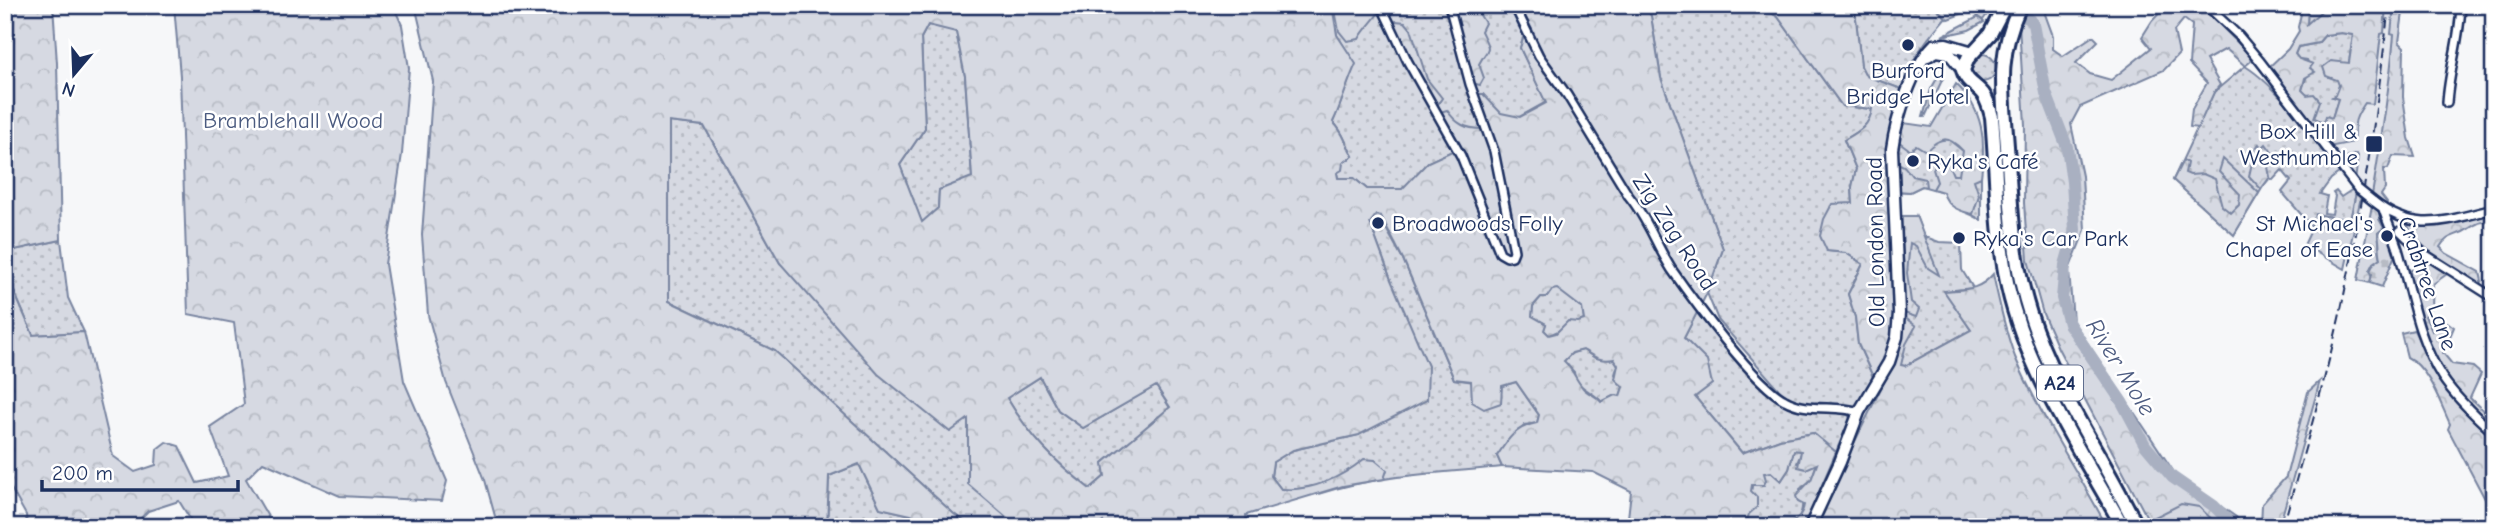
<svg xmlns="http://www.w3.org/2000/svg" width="2499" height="532" font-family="'Comic Neue',sans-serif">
<defs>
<pattern id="grass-dots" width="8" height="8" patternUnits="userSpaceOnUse" patternTransform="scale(1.75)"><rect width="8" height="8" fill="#d6d9e2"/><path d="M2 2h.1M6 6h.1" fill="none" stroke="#b7bbc4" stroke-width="1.8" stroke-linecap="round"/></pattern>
<pattern id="forest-crowns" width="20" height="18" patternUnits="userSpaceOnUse" patternTransform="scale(1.75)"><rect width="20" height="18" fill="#d6d9e2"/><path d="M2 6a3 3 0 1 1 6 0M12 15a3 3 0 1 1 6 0" fill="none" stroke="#b7bbc4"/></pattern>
<pattern id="cemetery-stones" width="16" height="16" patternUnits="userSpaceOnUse" patternTransform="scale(1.75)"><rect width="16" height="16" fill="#d6d9e2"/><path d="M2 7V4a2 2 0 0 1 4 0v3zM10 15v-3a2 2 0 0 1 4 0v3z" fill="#b7bbc4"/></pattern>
</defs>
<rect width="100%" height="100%" fill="#f6f7f9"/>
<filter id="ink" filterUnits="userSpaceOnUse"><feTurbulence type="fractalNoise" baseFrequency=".0143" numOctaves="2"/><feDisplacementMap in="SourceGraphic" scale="14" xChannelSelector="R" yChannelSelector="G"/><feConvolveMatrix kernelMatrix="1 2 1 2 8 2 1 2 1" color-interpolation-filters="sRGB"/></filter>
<g filter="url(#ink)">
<!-- built -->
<polygon fill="#e6e8ee" points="2354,5 2394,5 2391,33 2394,34 2389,86 2380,156 2372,195 2355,182 2329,147"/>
<!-- grass -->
<g fill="url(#grass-dots)" stroke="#7884a0" stroke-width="2">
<path d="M 1332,5 L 1379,5 C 1398,57 1428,103 1457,149 L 1428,162 L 1403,189 L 1367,189 L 1354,178 L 1338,178 L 1337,173 L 1343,163 L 1353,156 C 1345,143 1344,132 1333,122 C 1342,103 1347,83 1355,64 L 1337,35 Z"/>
<polygon points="1385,5 1446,5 1450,23 1485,137 1461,147 1418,75"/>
<polygon points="1452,5 1511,5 1524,36 1520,48 1546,102 1489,134 1472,83"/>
<path d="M 1645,5 L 1758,5 L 1778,17 L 1842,106 L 1872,109 C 1870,126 1858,132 1844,140 L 1856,169 L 1852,187 L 1853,203 L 1827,251 L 1846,253 L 1863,264 L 1848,294 L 1855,317 L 1858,344 L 1874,379 L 1856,406 L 1798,403 L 1781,392 L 1718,320 L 1707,293 L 1723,249 L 1661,78 L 1651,16 Z"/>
<path d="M 1859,5 L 1928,5 L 1936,7 L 1946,17 C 1932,33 1902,69 1904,90 L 1866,76 L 1861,67 L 1855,9 Z"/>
<polygon points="2308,5 2328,5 2307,25"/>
<polygon points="1978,17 1984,22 1969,30 1942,36"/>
<polygon points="928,25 956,31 965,76 972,178 939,190 938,208 922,223 900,165 925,128 921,38"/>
<polygon points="2341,33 2353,35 2348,69 2332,118 2324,123 2314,118 2316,108 2302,90 2310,67 2307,60 2299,59 2295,54 2298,47 2318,43 2325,35"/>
<circle cx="1982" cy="68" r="14"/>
<path d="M 2245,66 C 2275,84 2320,142 2340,172 L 2331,179 L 2320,194 L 2327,196 L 2324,213 L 2332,214 L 2335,196 L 2333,193 L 2336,191 L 2341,197 L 2353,189 L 2356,193 L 2350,220 L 2316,214 L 2311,226 L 2282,192 L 2291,181 L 2282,170 L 2273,180 L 2270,178 L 2264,185 L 2234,235 L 2173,180 L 2214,92 Z"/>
<polygon points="668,122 704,126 780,263 968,419 969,484 1018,527 972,527 954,514 775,351 669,301"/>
<path d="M 1948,139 L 1963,151 L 1969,181 L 1981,177 L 1981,220 C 1967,210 1949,211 1943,192 L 1922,186 L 1910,192 L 1897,191 L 1898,141 L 1916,145 Z"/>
<path d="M 1376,215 L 1381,216 L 1383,223 L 1403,259 L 1454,379 L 1502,386 L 1516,382 L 1539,415 L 1537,423 L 1525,425 L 1497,456 L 1502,467 C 1440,473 1376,475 1318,494 L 1312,486 L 1292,490 L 1281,489 L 1271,476 L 1273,462 L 1293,450 L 1359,435 L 1391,280 L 1370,223 Z"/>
<polygon points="1916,216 1923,236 1939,242 1961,243 1962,270 1973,288 1945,291 1971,330 1905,366 1893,364 1904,317 1900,272"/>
<polygon points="61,240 68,298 84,332 33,335 5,271 5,252"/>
<polygon points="1557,288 1582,308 1584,320 1549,335 1544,330 1546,324 1532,316 1533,306 1541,297 1547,297 1552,290"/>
<path d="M 1699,308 C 1715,328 1765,396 1783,404 C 1804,413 1827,408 1848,415 L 1850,418 L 1836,452 L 1813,433 L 1780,439 L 1742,453 L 1695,397 L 1684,338 Z"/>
<path d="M 1583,350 L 1595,358 L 1614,359 L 1618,365 L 1615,374 L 1623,387 L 1620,396 L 1615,395 L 1602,402 C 1593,391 1575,388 1574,372 L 1563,361 L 1572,353 Z"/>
<path d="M 1040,377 L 1058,410 L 1083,428 L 1156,386 L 1170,408 L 1103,463 L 1105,476 L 1090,489 C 1055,462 1030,437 1007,398 Z"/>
<path d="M 1794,450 L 1802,451 L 1797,463 L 1811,465 L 1817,463 L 1811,480 L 1800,489 C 1812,532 1776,527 1745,527 L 1752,485 L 1763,473 L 1771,472 L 1781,481 L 1789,469 Z"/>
<polygon points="859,464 880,508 911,515 937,527 827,527 829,476"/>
</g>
<!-- forest -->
<g fill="url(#forest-crowns)" stroke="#7884a0" stroke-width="2" fill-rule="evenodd">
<polygon points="5,5 53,5 57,63 61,240 5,252"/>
<polygon points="174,5 393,5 402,25 409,68 402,154 385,264 404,381 447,481 442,501 340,496 263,462 246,479 274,527 195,527 179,501 148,511 132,527 27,527 26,515 5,478 5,271 33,335 84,332 113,456 135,472 156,465 157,449 166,442 179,446 197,483 228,476 210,427 244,404 234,323 188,314 180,76"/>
<path d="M 415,5 L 1332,5 L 1337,35 L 1356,64 C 1347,83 1342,103 1333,122 C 1345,134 1344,141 1353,156 L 1343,163 L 1342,170 L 1337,173 L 1338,178 L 1354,178 L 1367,189 L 1402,189 L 1428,162 L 1461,147 L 1440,112 L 1447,110 C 1456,124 1466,129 1482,129 L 1485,136 L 1476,94 L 1483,94 L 1501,113 L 1520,117 L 1546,103 L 1520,48 L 1524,36 L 1533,31 L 1519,5 L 1645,5 L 1651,16 L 1661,78 L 1723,249 L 1707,293 L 1684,338 L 1707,361 L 1712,384 L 1695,397 L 1742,453 L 1780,439 L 1813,433 L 1836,452 L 1804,527 L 1786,527 C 1795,521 1802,516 1804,505 L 1798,502 L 1796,496 L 1811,480 L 1817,464 L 1806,469 L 1798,467 L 1801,451 L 1794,450 L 1789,469 L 1781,481 L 1771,472 L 1764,473 L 1766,480 L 1764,485 L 1752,485 L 1751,491 L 1757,497 L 1757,507 L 1749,514 L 1745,527 L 1627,527 L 1631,491 L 1593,472 L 1502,467 L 1497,456 C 1508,439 1515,427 1537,423 L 1539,415 L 1516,382 L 1502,386 L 1501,403 L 1484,409 L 1472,402 L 1471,381 L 1454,379 L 1403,259 L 1381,216 L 1376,215 L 1370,223 L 1391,280 L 1428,366 L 1427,400 L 1359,435 L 1293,450 L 1273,462 L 1271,476 L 1281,489 C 1311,492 1342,477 1364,459 L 1375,460 L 1387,470 L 1384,479 L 1343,486 L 1246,515 L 1247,527 L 1105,527 L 1103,522 L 1097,527 L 1018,527 L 968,484 L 968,419 L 950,432 L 878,374 L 780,263 L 704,126 L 669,122 L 669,301 L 775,351 L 954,514 L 972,527 L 937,527 L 911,515 L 880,508 L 859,464 L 829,476 L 827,527 L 498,527 L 485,480 L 446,382 L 428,315 L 422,235 L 433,81 ZM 928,25 L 956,32 L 965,76 L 972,177 L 939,190 L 938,208 L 922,222 L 900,165 L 925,128 L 921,38 ZM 1557,289 L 1582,308 L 1584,320 L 1578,322 L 1568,321 L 1556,333 L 1549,335 L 1544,330 L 1546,324 L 1532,316 L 1533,306 L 1541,297 L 1547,297 L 1552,290 ZM 1583,350 C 1594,357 1601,362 1614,359 L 1618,365 L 1615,379 L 1623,387 L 1620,396 L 1615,395 L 1601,402 C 1596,395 1588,394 1583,388 C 1575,379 1573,369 1564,361 L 1572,353 ZM 1040,377 L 1058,410 L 1083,428 L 1156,386 L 1170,407 L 1103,463 L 1105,476 L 1090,489 C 1055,462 1030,437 1007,398 Z"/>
<path d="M 1334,5 L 1379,5 L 1381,9 C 1374,21 1365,28 1359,39 L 1347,41 L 1339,31 Z"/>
<path d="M 1452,5 L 1465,5 L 1466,12 L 1478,12 L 1485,23 L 1481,31 C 1492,54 1489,45 1479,64 L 1484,78 L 1480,85 L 1472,83 Z"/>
<path d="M 1758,5 L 1859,5 L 1855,9 L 1861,66 L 1866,76 L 1904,90 L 1886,151 L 1894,327 L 1885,358 L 1874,379 L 1858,344 L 1855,317 L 1848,294 L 1863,264 L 1846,253 L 1827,251 L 1820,236 L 1824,219 L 1832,204 L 1853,203 L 1852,187 L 1856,169 L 1844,140 C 1858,132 1870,126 1872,109 L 1842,106 L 1778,17 Z"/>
<polygon points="1928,5 1994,5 1983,20 1978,17 1974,9 1948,19 1936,8"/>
<polygon points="2028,5 2056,5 2045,14 2053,36 2053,49 2063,56 2093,36 2098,41 2076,63 2090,74 2111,80 2151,48 2142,37 2152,21 2167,5 2200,5 2251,56 2250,62 2245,66 2226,49 2206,60 2220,85 2214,92 2198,128 2190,127 2192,109 2207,83 2189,64 2192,25 2184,19 2174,31 2179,54 2164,70 2080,107 2071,124 2082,176 2085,230 2069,270 2073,321 2176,475 2236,517 2244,527 2152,527 2058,348 2043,314 2028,260 2024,203 2025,125 2019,24"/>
<path d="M 2303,5 L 2308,5 L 2307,24 L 2328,5 L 2386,5 L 2384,33 L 2381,34 L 2373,104 L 2365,103 C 2361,109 2355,117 2355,124 C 2354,131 2356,135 2354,142 L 2329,147 L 2269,67 L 2288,49 L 2299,31 L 2298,27 ZM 2341,33 L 2353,35 L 2349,63 L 2331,61 L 2323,67 L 2326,76 L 2337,80 L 2339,85 L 2335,95 L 2332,97 L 2338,99 L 2332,118 L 2326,116 L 2324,122 L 2314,118 L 2320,101 L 2314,94 L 2307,95 L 2302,90 L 2305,78 L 2315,72 L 2310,68 L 2313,64 L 2299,59 L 2295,54 L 2298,47 L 2318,43 L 2325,35 Z"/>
<path d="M 2394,5 L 2404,5 L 2399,42 L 2404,47 L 2403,97 L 2409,138 L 2415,157 L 2393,156 L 2388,169 L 2384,169 L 2385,189 L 2381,195 L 2387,203 L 2386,206 L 2372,195 C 2381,142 2389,91 2394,35 L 2391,34 Z"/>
<polygon points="1396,21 1405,22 1411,29 1427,79 1442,98 1436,107 1393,24"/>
<polygon points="1939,75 1943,78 1925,117 1923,117 1931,89"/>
<path d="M 1956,84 C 1984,110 1986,141 1981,177 L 1974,180 L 1979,195 L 1973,214 C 1959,211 1947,207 1943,192 L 1933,189 L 1937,182 L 1933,169 L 1937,162 L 1948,163 L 1953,175 L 1959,175 L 1963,151 C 1948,135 1941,136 1926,151 L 1916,145 L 1910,150 L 1898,141 L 1904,123 L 1931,127 Z"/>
<polygon points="2259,144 2262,148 2266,144 2274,155 2268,167 2270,177 2261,189 2249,176 2252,163 2252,153"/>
<polygon points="2357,154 2358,156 2355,182 2339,159"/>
<polygon points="2223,159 2259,193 2234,235 2173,180 2183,160 2187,163 2185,173 2190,175 2203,174 2215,179 2222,206 2231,213 2239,205 2240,194 2219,172"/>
<polygon points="1897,163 1904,166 1912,176 1925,179 1926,187 1922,186 1910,192 1897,191"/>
<polygon points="2356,193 2361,197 2345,269 2304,245 2318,215 2350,220"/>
<path d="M 2372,205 L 2380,213 L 2379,219 L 2384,228 L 2378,233 C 2380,242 2378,251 2381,258 L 2372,274 L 2370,283 L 2358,280 Z"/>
<path d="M 2494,211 L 2494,224 C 2480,218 2475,226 2463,232 C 2452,237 2447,236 2440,247 L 2446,253 L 2480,272 L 2482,281 L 2479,283 C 2451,267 2423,253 2407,225 Z"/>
<polygon points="1898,216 1916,216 1939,275 1928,268 1916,246 1910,243 1907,273 1911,302 1919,309 1916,317 1904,313"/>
<path d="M 2421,256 L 2447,274 L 2433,284 L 2432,306 L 2425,316 L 2432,331 L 2447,322 L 2454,327 L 2443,353 L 2452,364 L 2473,367 L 2481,374 L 2470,398 L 2494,421 L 2494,516 L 2448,429 L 2450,424 C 2440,403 2429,368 2407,357 L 2401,333 L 2414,330 L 2433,370 L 2461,407 C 2436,364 2419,322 2406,274 L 2420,264 Z"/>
<path d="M 1993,274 C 1999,302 2005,331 2015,357 C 2040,416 2077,470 2107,527 L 1813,527 L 1893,364 L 1904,317 L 1916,326 L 1906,344 L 1901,365 L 1905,366 L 1971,330 L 1944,291 C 1965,289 1979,291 1993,274 Z"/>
<polygon points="2320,381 2279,527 2261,527 2262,504 2286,477 2308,392"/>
</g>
<!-- cemetery -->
<path fill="url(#cemetery-stones)" stroke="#7884a0" stroke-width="2" d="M 2384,228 L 2397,250 L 2382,287 L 2370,283 L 2372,274 L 2370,271 L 2374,263 L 2381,258 C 2379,252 2380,242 2378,233 Z"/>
<!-- park -->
<polygon fill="#d6d9e2" stroke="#7884a0" stroke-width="2" points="2181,504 2199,507 2220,527 2152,527 2149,520"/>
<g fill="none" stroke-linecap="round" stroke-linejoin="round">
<!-- river -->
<polyline stroke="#a9b0c1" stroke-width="12" points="2009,8 2028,18 2033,24 2046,93 2067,147 2072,182 2075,230 2065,265 2062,298 2069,324 2122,402 2145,445 2172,477 2214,506 2235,527"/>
<defs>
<g id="street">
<polyline points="1381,5 1408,62 1461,156 1500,253 1507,257 1512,256 1514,251 1494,151 1470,84 1449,5"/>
<path d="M 1514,5 L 1539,56 L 1567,95 L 1628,195 C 1648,219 1656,245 1672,270 C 1693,300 1755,385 1785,400 C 1808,413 1835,404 1859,412"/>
<polyline points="2206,5 2239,36 2259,60 2358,189"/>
<path d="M 2447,103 C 2449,70 2460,39 2461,5"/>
<path d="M 2373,201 C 2416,235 2446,220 2494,209"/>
<path d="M 2383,209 C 2387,222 2394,236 2398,249 C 2411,293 2417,338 2442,377 C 2456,398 2475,416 2494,433"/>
<polyline points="2400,231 2423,253 2494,298"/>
</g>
<g id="secondary">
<polyline points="1928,56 1937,51 1949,53 1963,70"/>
<path d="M 1810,527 L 1840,462 L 1859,412 L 1889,362 L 1897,337 L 1899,313 L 1892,149 C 1896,119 1912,67 1934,45 L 1946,44 L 1973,52"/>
</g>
<g id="highway">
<path d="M 2005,5 L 1990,34 L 1968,58 L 1963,70 C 1966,82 1976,85 1983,94 C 1988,101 1990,109 1992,117 C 1997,174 1996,231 2008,287 C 2027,372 2081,451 2123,527"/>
<path d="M 2020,5 C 1996,59 2003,89 2007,146 C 2011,202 2012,259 2030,314 C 2054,389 2103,456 2137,527"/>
</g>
</defs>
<!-- street casing -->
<use href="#street" stroke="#1b2f5e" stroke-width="12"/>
<!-- secondary casing -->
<use href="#secondary" stroke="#1b2f5e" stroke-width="15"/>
<!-- highway casing -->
<use href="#highway" stroke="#1b2f5e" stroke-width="18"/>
<!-- street -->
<use href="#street" stroke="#fff" stroke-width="7"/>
<!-- secondary -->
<use href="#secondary" stroke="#fff" stroke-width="10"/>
<!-- highway -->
<use href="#highway" stroke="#fff" stroke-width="12"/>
<!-- rail -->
<path stroke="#1b2f5e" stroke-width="2" stroke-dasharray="10 5" stroke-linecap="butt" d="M 2283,527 C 2304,450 2328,373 2344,295 C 2364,199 2378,103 2389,5"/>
<defs>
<polyline id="street-bridge" points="2358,189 2373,201"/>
</defs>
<!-- street-bridge casing -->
<use href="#street-bridge" stroke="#1b2f5e" stroke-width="12" stroke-linecap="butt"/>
<!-- street-bridge -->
<use href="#street-bridge" stroke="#fff" stroke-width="7"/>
</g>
</g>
<!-- markers -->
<g fill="#1b2f5e" stroke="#fff" stroke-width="2.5">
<circle cx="1908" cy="45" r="7"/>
<rect x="2365" y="135" width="18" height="18" rx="3.5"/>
<circle cx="1913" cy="161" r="7"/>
<circle cx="1378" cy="223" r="7"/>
<circle cx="2387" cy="236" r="7"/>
<circle cx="1959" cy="238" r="7"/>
</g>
<g text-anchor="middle" stroke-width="5" stroke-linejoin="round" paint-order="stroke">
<!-- shield labels -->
<rect fill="#fff" stroke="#5f6d8e" stroke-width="2" x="2037" y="365.5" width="46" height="35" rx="5"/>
<g font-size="21" font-weight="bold" fill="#1b2f5e">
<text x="2060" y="390">A24</text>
</g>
<!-- poi labels -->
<g font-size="23" fill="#1b2f5e" stroke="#fff" text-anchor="start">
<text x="1908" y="78" text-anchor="middle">Burford<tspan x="1908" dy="26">Bridge Hotel</tspan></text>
<text x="2358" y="139" text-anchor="end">Box Hill &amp;<tspan x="2358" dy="26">Westhumble</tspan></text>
<text x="1927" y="169">Ryka's Café</text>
<text x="1392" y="231">Broadwoods Folly</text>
<text x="2373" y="231" text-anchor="end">St Michael's<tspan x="2373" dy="26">Chapel of Ease</tspan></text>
<text x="1973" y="246">Ryka's Car Park</text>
</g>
<!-- park labels -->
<g font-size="23" fill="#4a5a7f" stroke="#fff">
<text x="293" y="128">Bramblehall Wood</text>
</g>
<!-- street labels -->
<g font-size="23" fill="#1b2f5e" stroke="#fff">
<text transform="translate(1675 232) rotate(57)" y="8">Zig Zag Road</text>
<text transform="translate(1875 242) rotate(-91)" y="8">Old London Road</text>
<text transform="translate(2428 283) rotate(71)" y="8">Crabtree Lane</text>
</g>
<!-- water labels -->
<g font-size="24" font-style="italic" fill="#4d5c81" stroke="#fff">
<text transform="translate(2121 367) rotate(58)" y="8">River Mole</text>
</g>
</g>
<!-- margin -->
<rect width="2499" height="532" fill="none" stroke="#fff" stroke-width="28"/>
<rect x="14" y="14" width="2471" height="504" fill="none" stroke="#1b2f5e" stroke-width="2.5" filter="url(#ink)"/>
<!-- north arrow -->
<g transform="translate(74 74) rotate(199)" stroke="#ffffff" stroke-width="5" paint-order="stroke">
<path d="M0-5L12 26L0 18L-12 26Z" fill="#1b2f5e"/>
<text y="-10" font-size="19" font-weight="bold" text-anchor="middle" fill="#1b2f5e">N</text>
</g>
<!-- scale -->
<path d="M42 480v10h196v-10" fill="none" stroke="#1b2f5e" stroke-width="3.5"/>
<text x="52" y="480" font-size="21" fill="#1b2f5e" stroke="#ffffff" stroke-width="5" paint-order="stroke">200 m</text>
</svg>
